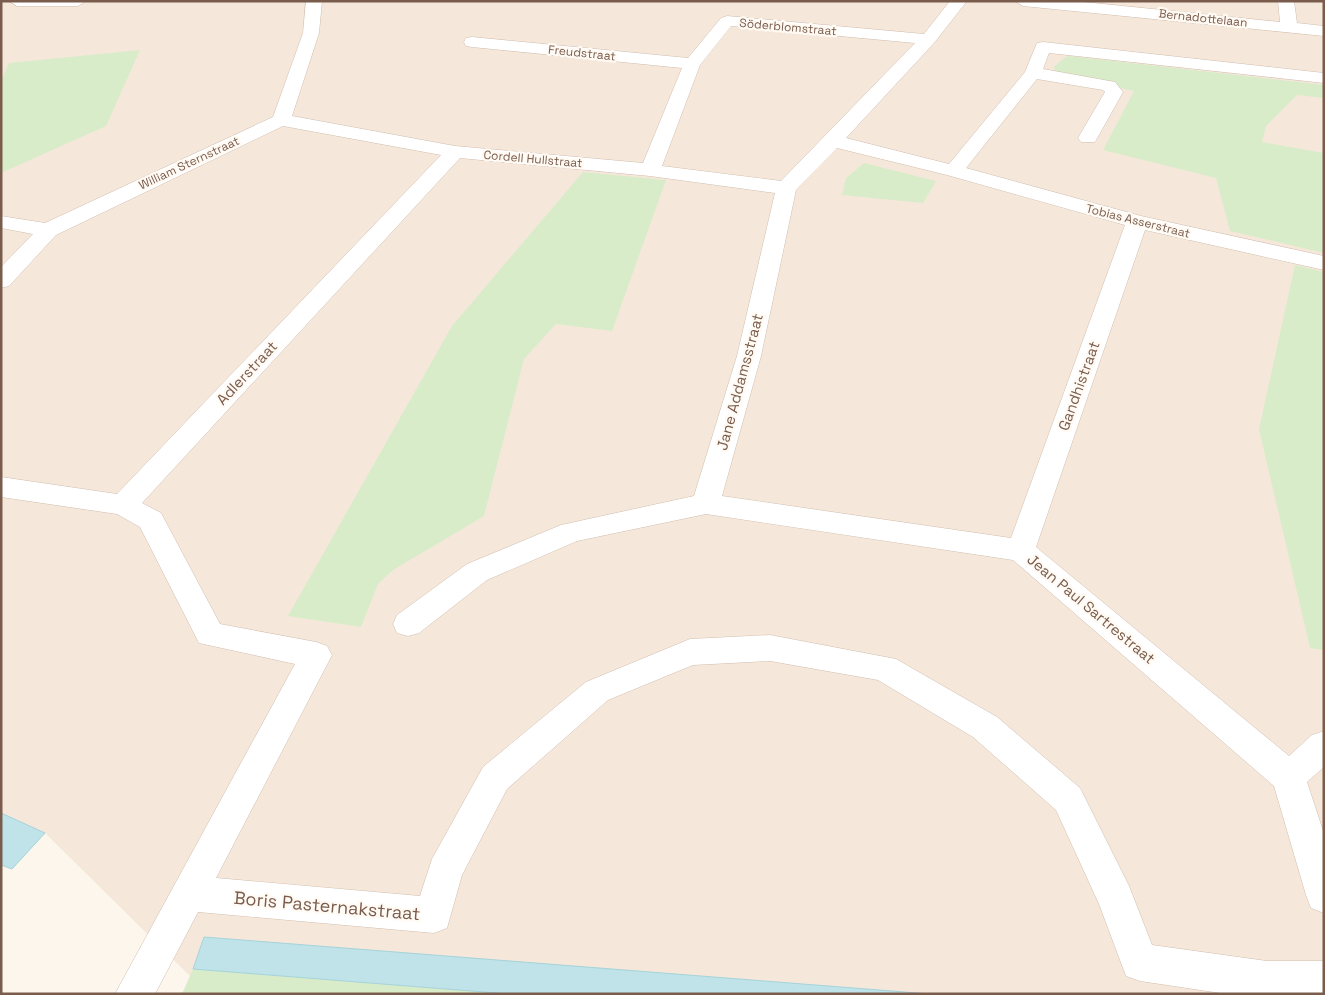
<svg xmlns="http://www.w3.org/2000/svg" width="1325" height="995" font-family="'Space Grotesk',sans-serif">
<rect width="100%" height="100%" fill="#fdf6ec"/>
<!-- residential -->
<polygon fill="#f5e8da" points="1,1 1324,1 1324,994 364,994 194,980 45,833 1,813"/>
<!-- green -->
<g fill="#d8ecc9">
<polygon points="140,50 106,126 1,173 1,81 9,63"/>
<polygon points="1069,56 1324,85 1324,98 1297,95 1266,126 1262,142 1324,153 1324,253 1230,231 1216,178 1103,150 1134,91 1056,74 1054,67 1064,58"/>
<polygon points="864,163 936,181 923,203 842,195 846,178"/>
<polygon points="583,172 666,180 612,331 556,324 524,359 484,516 393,570 378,584 361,627 288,616 452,326"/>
<polygon points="1295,265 1324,272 1324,650 1310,648 1259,429"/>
<polygon points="193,969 509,994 182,994"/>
</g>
<!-- water -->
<g fill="#bfe3e8" stroke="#a5d3da">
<polygon points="1,813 45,833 12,869 1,865"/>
<polygon points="204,937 930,994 509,994 193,969"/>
</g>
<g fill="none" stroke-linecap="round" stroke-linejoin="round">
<defs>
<g id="minor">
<polygon points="9,1 86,1 78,6 17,6"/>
<path d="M 306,1 L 322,1 L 319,33 L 292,116 L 455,146 L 643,163 L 682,68 L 472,47 L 466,46 L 464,42 L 466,38 L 472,37 L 688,58 L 721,18 L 727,16 L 924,34 L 950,1 L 967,1 L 934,43 L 846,138 L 949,164 L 1025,72 L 1037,43 L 1043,42 L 1324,73 L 1324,83 L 1049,53 L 1043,69 L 1115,82 L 1123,92 L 1095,142 L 1081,142 L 1078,138 L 1105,92 L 1103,90 L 1037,79 L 966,168 L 1141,216 L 1324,256 L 1324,270 L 1145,230 L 1036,547 L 1289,756 L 1312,735 L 1324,731 L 1324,767 L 1307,782 L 1324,834 L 1324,913 L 1311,908 L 1306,895 L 1274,786 L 1013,560 L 706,514 L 577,541 L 487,580 L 419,633 L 408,636 L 397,633 L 393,624 L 397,615 L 467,564 L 561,525 L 694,496 L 737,356 L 775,193 L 650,176 L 460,158 L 142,503 L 161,513 L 220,624 L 316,642 L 327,646 L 332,655 L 216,878 L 420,896 L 432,859 L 483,767 L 586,682 L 690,639 L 770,635 L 896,659 L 997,717 L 1080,788 L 1129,886 L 1152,945 L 1267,961 L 1324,961 L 1324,994 L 1227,994 L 1140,981 L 1126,976 L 1099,904 L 1056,810 L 973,737 L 878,680 L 770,661 L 693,665 L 608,700 L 507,789 L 462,875 L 447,928 L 434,933 L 198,912 L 155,994 L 115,994 L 295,664 L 199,643 L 140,527 L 117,514 L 1,497 L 1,477 L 117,494 L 441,155 L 283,126 L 56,235 L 9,286 L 1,288 L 1,267 L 33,234 L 1,228 L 1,216 L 45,223 L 273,117 L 303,33 ZM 731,26 L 915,43 L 781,181 L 662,166 L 700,65 ZM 837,148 L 947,175 L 1125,225 L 1011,538 L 722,496 L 761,356 L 796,190 Z"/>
<polygon points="1015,1 1074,1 1280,22 1278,1 1294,1 1297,23 1324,26 1324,36 1023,6"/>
</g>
</defs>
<!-- minor casing -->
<use href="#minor" stroke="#d1beb0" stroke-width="1"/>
<!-- minor -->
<use href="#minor" fill="#fff" fill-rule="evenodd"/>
</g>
<g text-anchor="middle" stroke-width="4.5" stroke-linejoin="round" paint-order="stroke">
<!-- far-street labels -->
<g font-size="12" fill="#7a5c4d" stroke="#fffaf3">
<text transform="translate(1203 18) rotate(6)" y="4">Bernadottelaan</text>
<text transform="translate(788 27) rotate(5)" y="4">Söderblomstraat</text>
<text transform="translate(582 53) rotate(6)" y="4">Freudstraat</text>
<text transform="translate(533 159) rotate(5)" y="4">Cordell Hullstraat</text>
<text transform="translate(189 163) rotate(-25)" y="4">William Sternstraat</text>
<text transform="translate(1138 221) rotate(14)" y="4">Tobias Asserstraat</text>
</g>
<!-- street labels -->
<g font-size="15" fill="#7a5c4d" stroke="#fffaf3">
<text transform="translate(247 373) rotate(-47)" y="5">Adlerstraat</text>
<text transform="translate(740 382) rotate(-75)" y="5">Jane Addamsstraat</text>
<text transform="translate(1079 386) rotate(-70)" y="5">Gandhistraat</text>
<text transform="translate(1091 609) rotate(40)" y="5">Jean Paul Sartrestraat</text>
</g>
<!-- near-street labels -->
<g font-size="18" fill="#7a5c4d" stroke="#fffaf3">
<text transform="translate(327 906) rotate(5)" y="6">Boris Pasternakstraat</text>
</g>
</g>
<!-- border -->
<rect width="1325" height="995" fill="none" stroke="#7a5c4d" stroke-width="5"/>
</svg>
